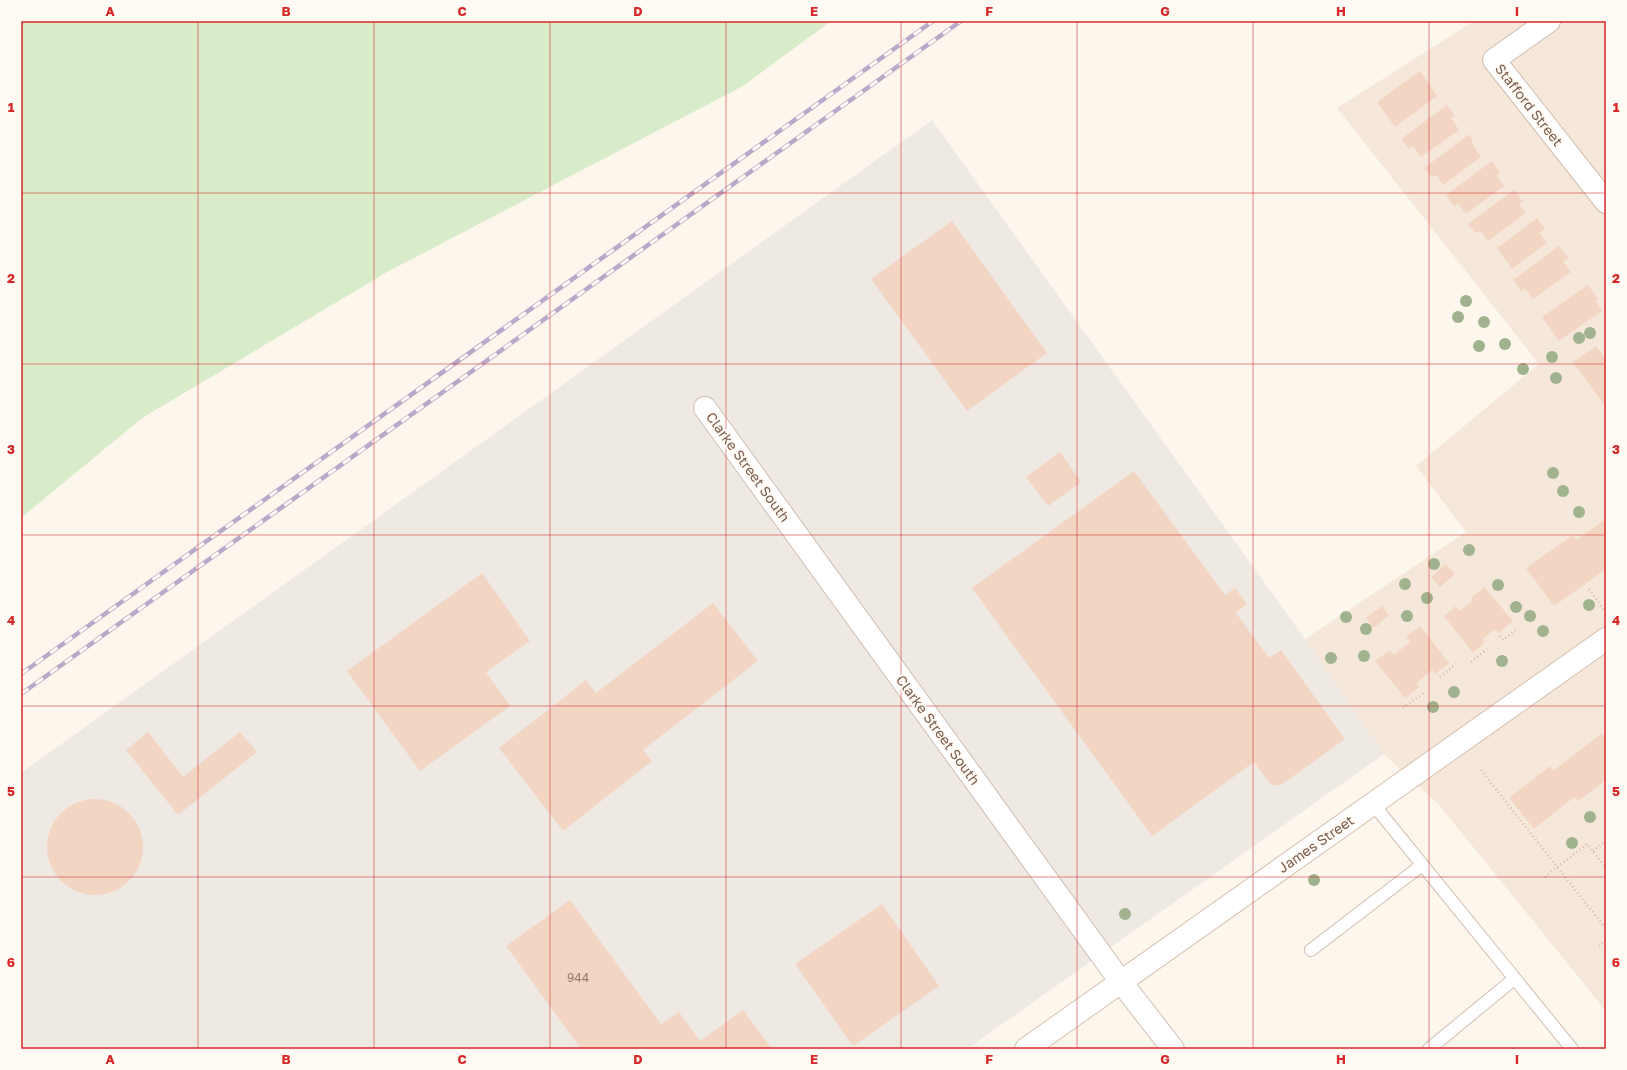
<svg xmlns="http://www.w3.org/2000/svg" width="1627" height="1070" font-family="'Golos Text',sans-serif">
<rect width="100%" height="100%" fill="#fdf6ec"/>
<!-- residential -->
<polygon fill="#f5e8da" points="1474,21 1606,21 1606,1011 1439,805 1384,754 1305,639 1466,532 1416,466 1539,364 1337,108"/>
<!-- industrial -->
<polygon fill="#efe9e4" points="932,120 1305,639 1384,754 967,1049 21,1049 21,773"/>
<!-- green -->
<polygon fill="#d8ecc9" points="21,21 831,21 743,86 389,271 142,418 21,518"/>
<!-- building -->
<g fill="#f3d5c3">
<polygon points="1420,71 1437,96 1395,127 1377,102"/>
<polygon points="1447,105 1455,116 1451,118 1459,130 1421,157 1413,146 1409,149 1401,139"/>
<polygon points="1470,134 1474,147 1481,157 1443,185 1436,175 1431,177 1424,168"/>
<polygon points="1492,161 1500,173 1497,176 1504,186 1466,214 1458,203 1454,206 1446,195"/>
<polygon points="1514,190 1523,202 1519,204 1526,213 1488,241 1481,231 1475,233 1468,224"/>
<polygon points="1537,218 1545,229 1539,233 1547,243 1512,269 1497,248"/>
<polygon points="952,221 1047,353 967,411 871,279"/>
<polygon points="1559,246 1569,258 1563,262 1571,272 1533,299 1525,288 1521,291 1513,280"/>
<polygon points="1588,285 1598,299 1595,301 1602,311 1559,341 1542,317"/>
<polygon points="1596,346 1606,360 1606,407 1573,362"/>
<polygon points="1060,452 1081,482 1048,506 1026,477"/>
<polygon points="1134,471 1225,595 1235,588 1247,604 1236,613 1269,658 1281,650 1345,739 1281,785 1271,785 1254,762 1152,836 972,588"/>
<polygon points="1606,519 1606,569 1554,606 1526,568 1573,535 1576,540"/>
<polygon points="1446,564 1455,574 1440,587 1431,577"/>
<polygon points="482,573 530,641 486,672 510,706 420,771 347,671"/>
<polygon points="1484,587 1513,621 1498,633 1495,629 1482,639 1485,642 1473,653 1444,616 1456,606 1460,611 1473,600 1471,598"/>
<polygon points="713,603 758,661 643,750 652,761 563,831 499,748 586,680 596,693"/>
<polygon points="1382,606 1389,615 1374,628 1366,618"/>
<polygon points="1420,626 1449,663 1435,674 1432,670 1416,683 1419,687 1405,698 1375,661 1390,650 1394,655 1410,642 1406,637"/>
<polygon points="148,732 183,777 240,732 257,752 178,815 126,750"/>
<polygon points="1602,733 1606,739 1606,780 1578,801 1574,797 1534,829 1509,798 1550,766 1553,771"/>
<circle cx="95" cy="847" r="48"/>
<polygon points="570,900 661,1024 679,1012 700,1041 743,1010 772,1049 581,1049 506,946"/>
<polygon points="882,904 939,986 853,1046 795,964"/>
</g>
<g fill="none" stroke-linecap="round" stroke-linejoin="round">
<defs>
<g id="lane">
<polyline points="1373,804 1572,1049"/>
<polyline points="1311,950 1422,865"/>
<polyline points="1429,1049 1514,979"/>
</g>
<g id="street">
<polyline points="1549,21 1494,60 1606,202"/>
<polyline points="705,408 1121,982 1173,1049"/>
</g>
<polyline id="secondary" points="1026,1049 1606,639"/>
</defs>
<!-- lane casing -->
<use href="#lane" stroke="#d1beb0" stroke-width="14"/>
<!-- street casing -->
<use href="#street" stroke="#d1beb0" stroke-width="24"/>
<!-- secondary casing -->
<use href="#secondary" stroke="#d6c0b0" stroke-width="24"/>
<!-- path -->
<g stroke="#d9b8a5" stroke-width="2.5" stroke-dasharray="1 3" stroke-linecap="butt">
<polyline points="1589,589 1604,610"/>
<polyline points="1500,636 1503,640 1516,630"/>
<polyline points="1471,662 1487,649"/>
<polyline points="1440,677 1456,664"/>
<polyline points="1403,708 1425,692"/>
<polyline points="1481,770 1606,929"/>
<polyline points="1593,851 1606,841"/>
<polyline points="1545,877 1587,844 1606,868"/>
<polyline points="1599,946 1606,940"/>
</g>
<!-- lane -->
<use href="#lane" stroke="#fff" stroke-width="12"/>
<!-- street -->
<use href="#street" stroke="#fff" stroke-width="22"/>
<!-- secondary -->
<use href="#secondary" stroke="#fff" stroke-width="22"/>
<defs>
<g id="rail">
<polyline points="21,674 933,21"/>
<polyline points="21,694 961,21"/>
</g>
</defs>
<!-- rail casing -->
<use href="#rail" stroke="#b9a8c9" stroke-width="4.5"/>
<!-- rail -->
<use href="#rail" stroke="#fffaf3" stroke-width="3" stroke-dasharray="9" stroke-linecap="butt"/>
</g>
<!-- trees -->
<g fill="#a0b28e">
<circle cx="1466" cy="301" r="6"/>
<circle cx="1458" cy="317" r="6"/>
<circle cx="1484" cy="322" r="6"/>
<circle cx="1590" cy="333" r="6"/>
<circle cx="1579" cy="338" r="6"/>
<circle cx="1505" cy="344" r="6"/>
<circle cx="1479" cy="346" r="6"/>
<circle cx="1552" cy="357" r="6"/>
<circle cx="1523" cy="369" r="6"/>
<circle cx="1556" cy="378" r="6"/>
<circle cx="1553" cy="473" r="6"/>
<circle cx="1563" cy="491" r="6"/>
<circle cx="1579" cy="512" r="6"/>
<circle cx="1469" cy="550" r="6"/>
<circle cx="1434" cy="564" r="6"/>
<circle cx="1405" cy="584" r="6"/>
<circle cx="1498" cy="585" r="6"/>
<circle cx="1427" cy="598" r="6"/>
<circle cx="1589" cy="605" r="6"/>
<circle cx="1516" cy="607" r="6"/>
<circle cx="1407" cy="616" r="6"/>
<circle cx="1530" cy="616" r="6"/>
<circle cx="1346" cy="617" r="6"/>
<circle cx="1366" cy="629" r="6"/>
<circle cx="1543" cy="631" r="6"/>
<circle cx="1364" cy="656" r="6"/>
<circle cx="1331" cy="658" r="6"/>
<circle cx="1502" cy="661" r="6"/>
<circle cx="1454" cy="692" r="6"/>
<circle cx="1433" cy="707" r="6"/>
<circle cx="1590" cy="817" r="6"/>
<circle cx="1572" cy="843" r="6"/>
<circle cx="1314" cy="880" r="6"/>
<circle cx="1125" cy="914" r="6"/>
</g>
<!-- grid -->
<path fill="none" stroke="#d62828" stroke-width="1" stroke-opacity="0.55" d="M 198,21 L 198,1049M 374,21 L 374,1049M 550,21 L 550,1049M 726,21 L 726,1049M 901,21 L 901,1049M 1077,21 L 1077,1049M 1253,21 L 1253,1049M 1429,21 L 1429,1049M 21,193 L 1606,193M 21,364 L 1606,364M 21,535 L 1606,535M 21,706 L 1606,706M 21,877 L 1606,877"/>
<g text-anchor="middle" stroke-width="4" stroke-linejoin="round" paint-order="stroke">
<!-- number labels -->
<g font-size="12" fill="#987a6a">
<text x="578" y="982">944</text>
</g>
<!-- street labels -->
<g font-size="14" fill="#7a5c4d" stroke="#fffaf3">
<text transform="translate(1529 105) rotate(52)" y="5">Stafford Street</text>
<text transform="translate(748 467) rotate(54)" y="5">Clarke Street South</text>
<text transform="translate(938 730) rotate(54)" y="5">Clarke Street South</text>
<text transform="translate(1316 844) rotate(-35)" y="5">James Street</text>
</g>
</g>
<!-- border -->
<rect width="1627" height="1070" fill="none" stroke="#fffaf3" stroke-width="44"/>
<rect x="22" y="22" width="1583" height="1026" fill="none" stroke="#d62828" stroke-width="1.5"/>
<g font-size="13" text-anchor="middle" font-weight="bold" fill="#d62828">
<text x="110" y="16">A</text>
<text x="286" y="16">B</text>
<text x="462" y="16">C</text>
<text x="638" y="16">D</text>
<text x="814" y="16">E</text>
<text x="989" y="16">F</text>
<text x="1165" y="16">G</text>
<text x="1341" y="16">H</text>
<text x="1517" y="16">I</text>
<text x="11" y="112">1</text>
<text x="1616" y="112">1</text>
<text x="11" y="283">2</text>
<text x="1616" y="283">2</text>
<text x="11" y="454">3</text>
<text x="1616" y="454">3</text>
<text x="11" y="625">4</text>
<text x="1616" y="625">4</text>
<text x="11" y="796">5</text>
<text x="1616" y="796">5</text>
<text x="11" y="967">6</text>
<text x="1616" y="967">6</text>
<text x="110" y="1064">A</text>
<text x="286" y="1064">B</text>
<text x="462" y="1064">C</text>
<text x="638" y="1064">D</text>
<text x="814" y="1064">E</text>
<text x="989" y="1064">F</text>
<text x="1165" y="1064">G</text>
<text x="1341" y="1064">H</text>
<text x="1517" y="1064">I</text>
</g>
</svg>
